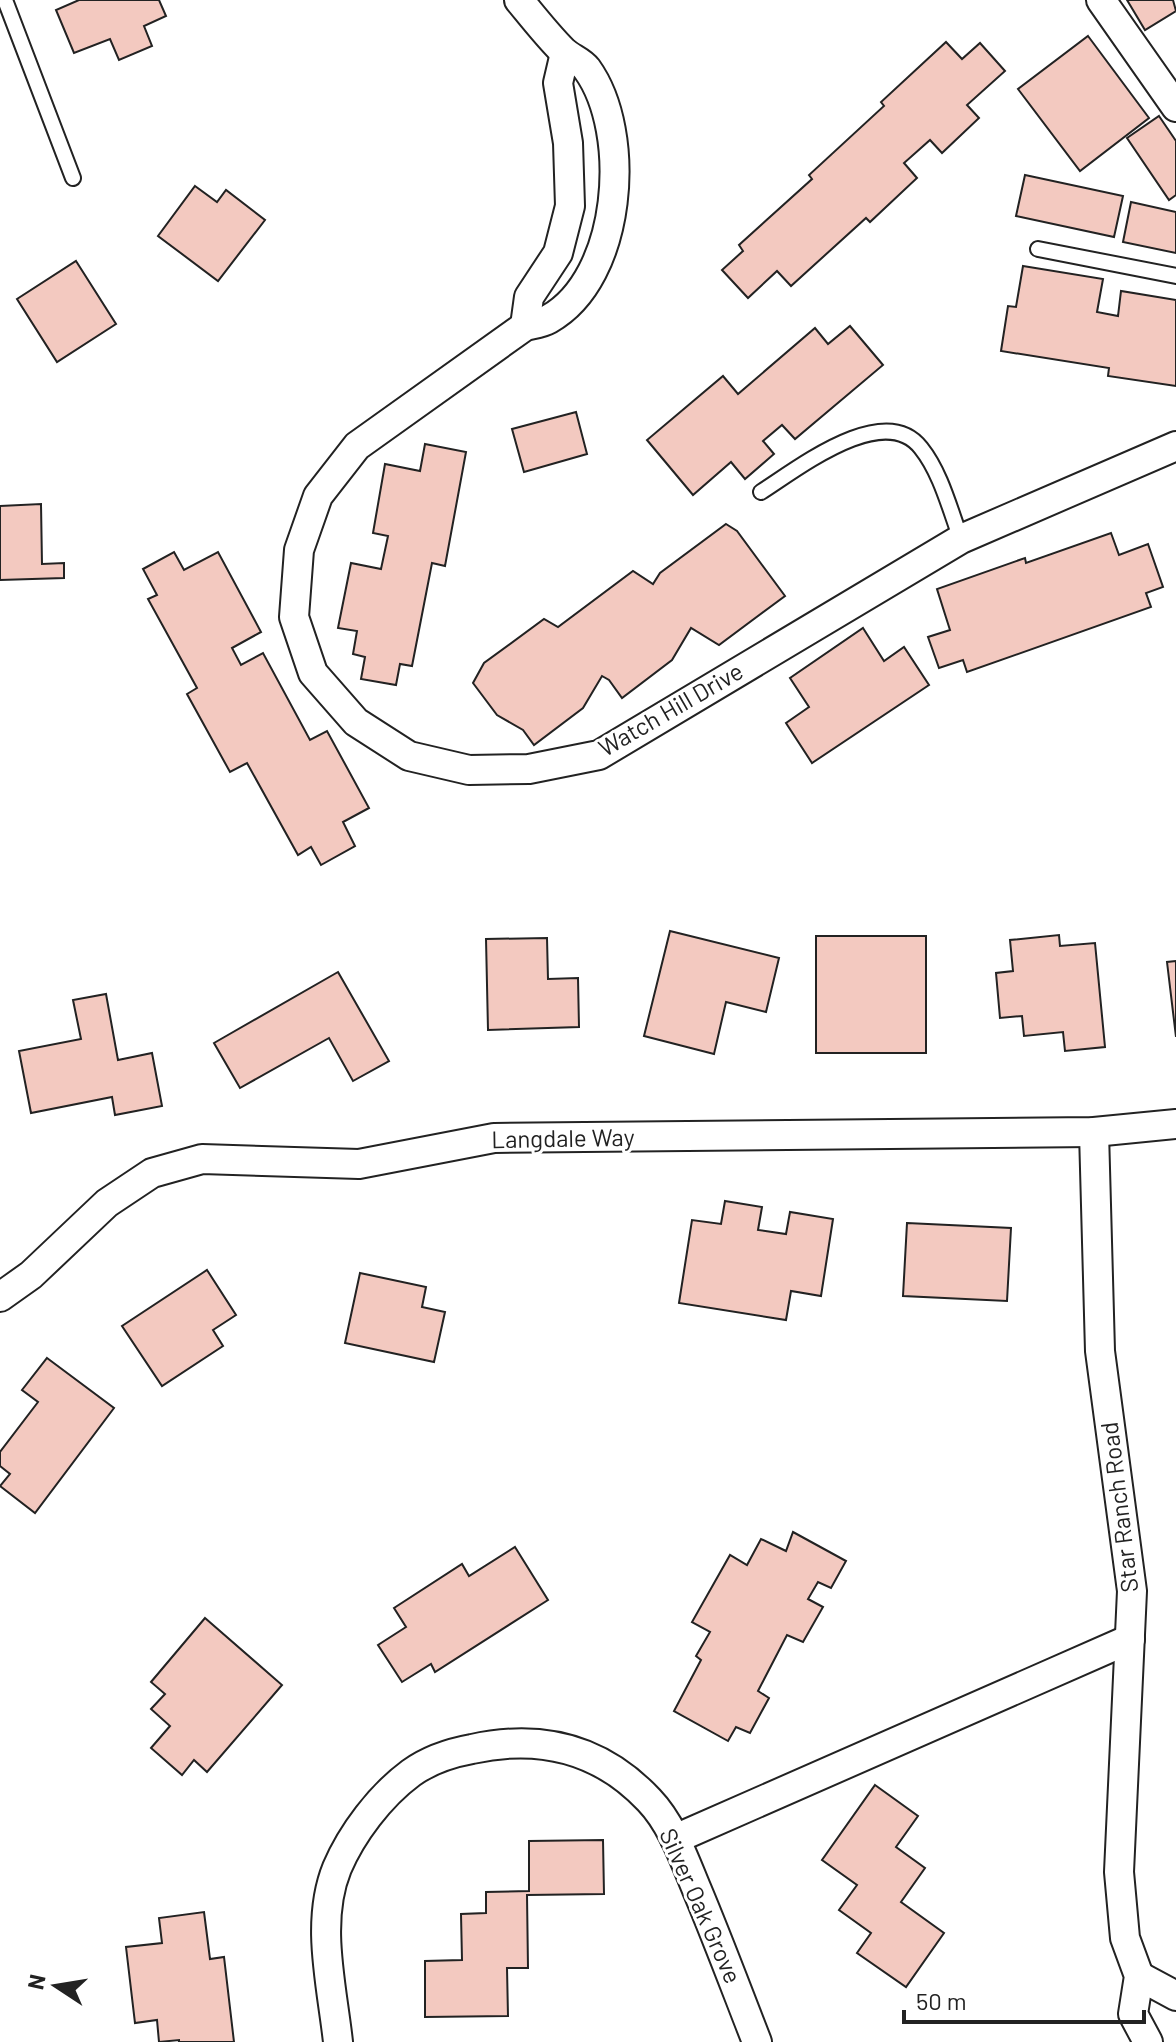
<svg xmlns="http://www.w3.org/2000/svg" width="1176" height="2042" font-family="Barlow,sans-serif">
<rect width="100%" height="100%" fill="#fff"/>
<!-- building -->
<g fill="#f3c9c0" stroke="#222" stroke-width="2">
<polygon points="79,0 159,0 166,16 144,26 152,46 119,60 110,39 74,53 56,10"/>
<polygon points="1127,0 1173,0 1176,11 1145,30"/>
<polygon points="1088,36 1149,118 1080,171 1018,89"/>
<polygon points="946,42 962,59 980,43 1005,71 967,105 979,118 942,153 930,140 904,163 917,178 870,222 866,218 791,286 777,271 748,298 722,270 743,251 739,245 812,179 809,175 884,106 881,102"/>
<polygon points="1159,116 1176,141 1176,195 1169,200 1127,138"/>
<polygon points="1025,175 1123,196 1114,237 1016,216"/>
<polygon points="195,186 217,202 226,190 265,220 218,281 158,236"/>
<polygon points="1131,202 1176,212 1176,253 1123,242"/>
<polygon points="76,261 116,324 57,362 17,299"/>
<polygon points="1023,266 1103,279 1097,312 1118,316 1121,291 1176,300 1176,386 1108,376 1109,368 1001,351 1008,306 1016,307"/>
<polygon points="850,326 883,365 795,439 782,425 763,441 774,454 745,479 731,462 693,495 647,440 723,376 738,394 815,328 828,344"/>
<polygon points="576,412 587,454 524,472 512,429"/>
<polygon points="425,444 466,452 445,566 432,563 412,666 400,664 396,685 361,679 365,657 353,654 357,631 338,628 351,563 381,569 388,536 373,533 385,464 420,471"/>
<polygon points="41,504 42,564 64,563 64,578 0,580 0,506"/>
<polygon points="726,524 737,531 785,596 719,645 691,628 672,660 622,698 609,680 602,676 583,708 534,745 523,730 497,715 473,683 484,663 544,619 558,627 633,571 653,584 660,573"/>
<polygon points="1111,533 1119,555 1148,544 1163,587 1146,593 1151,607 967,672 963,660 939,668 928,637 950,630 937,589 1025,558 1026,563"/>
<polygon points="174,552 184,570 218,552 261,632 232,648 241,665 263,653 310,740 327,731 369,808 343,822 355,846 321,865 311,847 298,855 247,763 230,772 187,694 197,688 148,599 157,595 143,569"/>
<polygon points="863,628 884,661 904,647 929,685 812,763 786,723 809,707 790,678"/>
<polygon points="670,931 779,958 766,1012 726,1002 714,1054 644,1036"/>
<polygon points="1059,935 1060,946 1095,943 1105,1047 1065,1051 1063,1032 1024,1036 1022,1016 1000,1018 996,973 1013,971 1010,940"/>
<rect x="816" y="936" width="110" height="117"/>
<polygon points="547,938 548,979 578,978 579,1027 488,1030 486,939"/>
<polygon points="1176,961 1176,1037 1167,962"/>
<polygon points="338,972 389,1061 353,1081 329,1038 240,1088 214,1043"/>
<polygon points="106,994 118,1060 152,1053 162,1106 115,1115 112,1097 31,1113 19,1051 81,1039 73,1000"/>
<polygon points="725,1201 762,1207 758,1230 786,1234 790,1212 833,1219 821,1296 791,1291 786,1320 679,1303 692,1220 721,1224"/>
<polygon points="907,1223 1011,1228 1007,1301 903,1296"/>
<polygon points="207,1270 236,1315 213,1330 223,1346 162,1386 122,1326"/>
<polygon points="360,1273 426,1287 422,1307 445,1312 434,1362 345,1343"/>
<polygon points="47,1358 114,1408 35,1513 0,1486 10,1474 0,1466 0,1452 38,1402 22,1390"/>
<polygon points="793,1532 846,1561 831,1588 818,1582 808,1599 823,1607 803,1642 787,1635 758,1691 769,1698 750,1733 736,1727 728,1741 674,1711 701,1660 696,1656 710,1632 692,1622 730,1555 747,1565 761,1539 786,1551"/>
<polygon points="515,1547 548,1600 435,1672 431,1664 402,1682 378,1645 406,1627 394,1608 462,1564 469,1576"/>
<polygon points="205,1618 282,1685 207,1772 194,1760 182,1775 151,1748 170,1726 151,1709 165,1694 151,1682"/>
<polygon points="875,1785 918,1816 896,1847 925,1868 901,1902 944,1933 906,1987 857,1953 871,1933 839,1910 857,1885 822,1860"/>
<polygon points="603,1840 604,1894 527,1895 528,1968 507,1968 508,2016 425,2017 425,1961 462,1960 461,1914 486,1913 486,1892 529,1891 529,1841"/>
<polygon points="204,1912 210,1959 224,1957 234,2042 179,2042 179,2040 159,2042 157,2020 135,2023 126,1947 162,1943 159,1918"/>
</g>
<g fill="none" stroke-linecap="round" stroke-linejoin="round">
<defs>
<g id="lane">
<polyline points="5,0 73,178"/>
<polyline points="1038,249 1176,276"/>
<path d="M 761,492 C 796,470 884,400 921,448 C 941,473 950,510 961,539"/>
</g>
<g id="street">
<path d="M 519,0 C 533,17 547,35 563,51 C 570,58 581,61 587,69 C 633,133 622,278 549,319 C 542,323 533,324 525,326 L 357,446 L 318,496 L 299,550 L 294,617 L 313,673 L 356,722 L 409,756 L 469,770 L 529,769 L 599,755 L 961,539 L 1176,446"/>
<polyline points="1101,0 1176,107"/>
<polyline points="525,326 529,297 558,253 570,206 568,143 558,83 565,53"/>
<polyline points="1094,1132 1100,1351 1132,1591 1119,1872 1125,1938 1139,1976 1133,2014 1148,2042"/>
<polyline points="0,1297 31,1275 107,1203 152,1173 202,1159 359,1164 494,1138 1094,1132 1176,1124"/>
<polyline points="675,1839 1130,1639"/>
<polyline points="1139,1976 1176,1996"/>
<path d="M 338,2042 C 332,1986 315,1922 337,1868 C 352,1833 380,1796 411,1773 C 429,1760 450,1753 472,1749 C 540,1734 600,1748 649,1800 C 672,1824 684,1859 697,1890 C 718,1940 737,1991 757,2042"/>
</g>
</defs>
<!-- lane casing -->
<use href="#lane" stroke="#222" stroke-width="18"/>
<!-- street casing -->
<use href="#street" stroke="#222" stroke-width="32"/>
<!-- lane -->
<use href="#lane" stroke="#fff" stroke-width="14"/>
<!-- street -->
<use href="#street" stroke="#fff" stroke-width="28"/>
</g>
<g text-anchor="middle" stroke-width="6" stroke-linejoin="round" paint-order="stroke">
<!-- street labels -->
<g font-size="24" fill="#222" stroke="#fff">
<text transform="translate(671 710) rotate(-30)" y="8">Watch Hill Drive</text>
<text transform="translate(563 1139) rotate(-1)" y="8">Langdale Way</text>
<text transform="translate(1120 1507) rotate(-97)" y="8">Star Ranch Road</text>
<text transform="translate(700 1906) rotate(66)" y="8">Silver Oak Grove</text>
</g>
</g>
<!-- north arrow -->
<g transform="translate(56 1986) rotate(282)" stroke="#ffffff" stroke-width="6" paint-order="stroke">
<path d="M0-6L14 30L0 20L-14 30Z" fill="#222222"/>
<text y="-12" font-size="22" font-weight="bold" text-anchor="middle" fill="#222222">N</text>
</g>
<!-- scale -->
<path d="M904 2010v12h240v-12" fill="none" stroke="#222222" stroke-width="4"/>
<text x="916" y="2010" font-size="24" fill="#222222" stroke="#ffffff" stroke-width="6" paint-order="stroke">50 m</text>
</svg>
